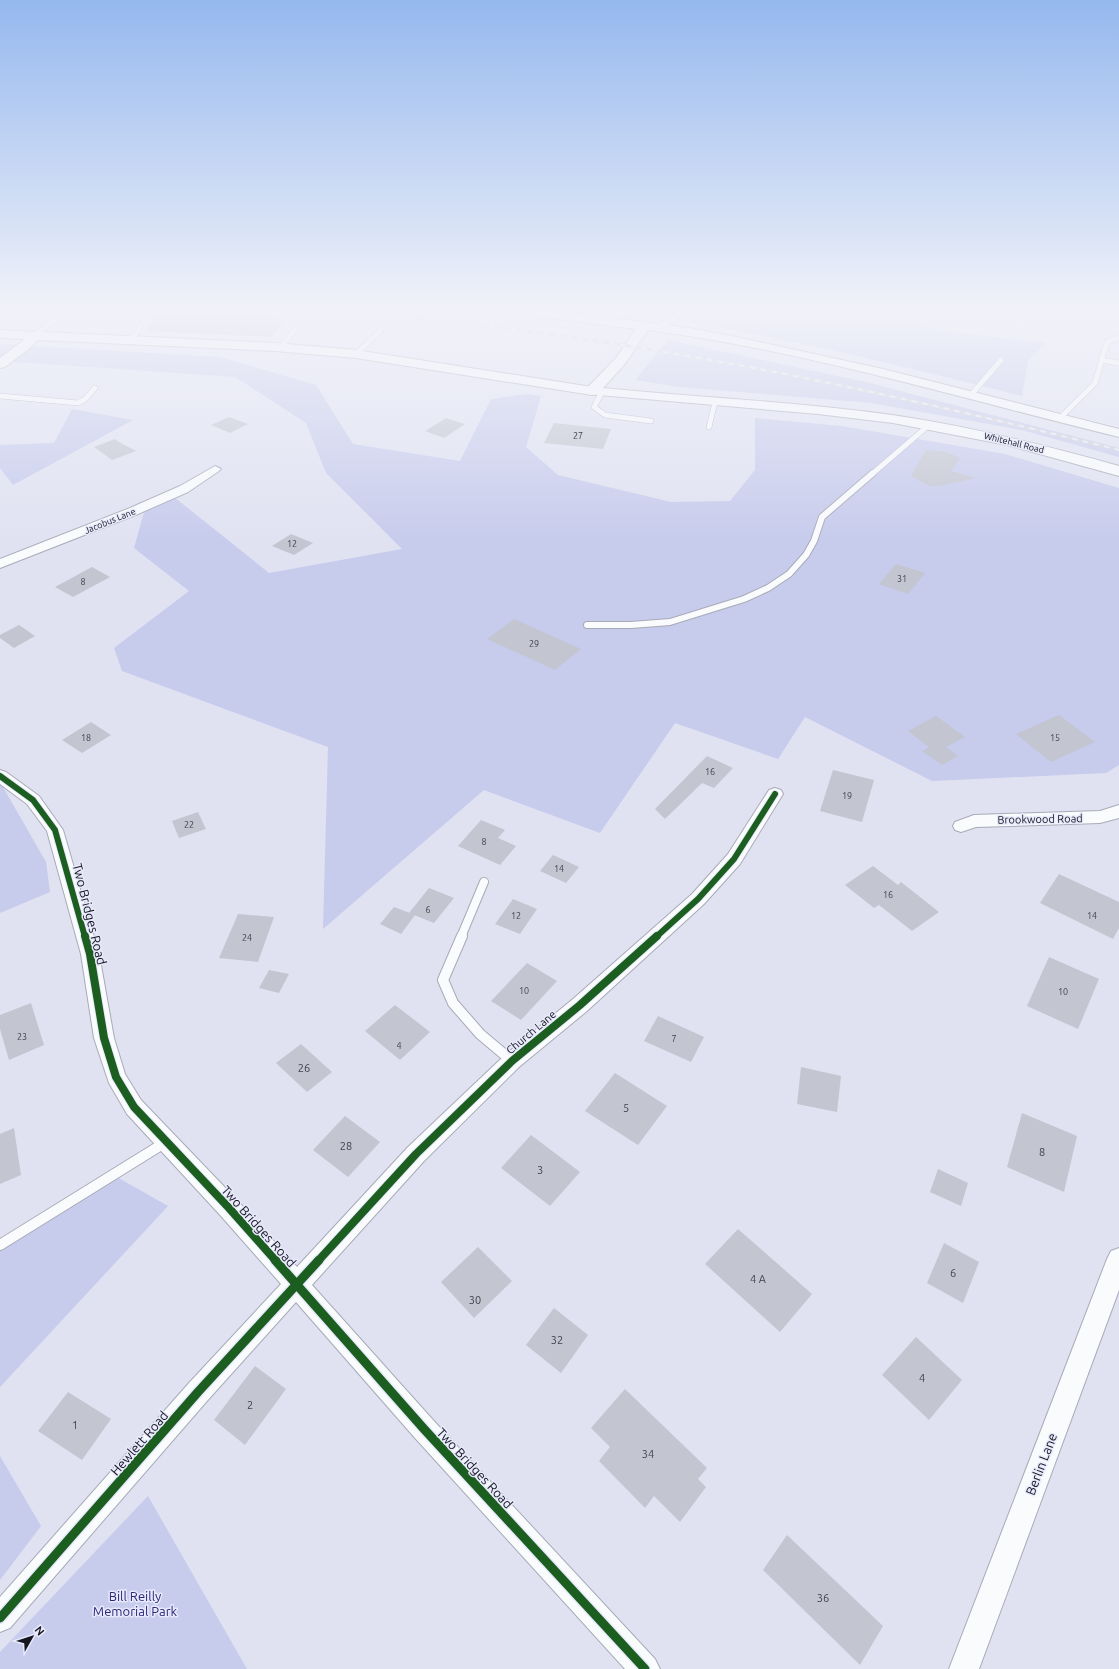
<svg xmlns="http://www.w3.org/2000/svg" width="1119" height="1669" font-family="Ubuntu,sans-serif">
<rect width="100%" height="100%" fill="#e0e2f2"/>
<!-- green -->
<g fill="#c7cbec">
<path d="M 606,310 L 888,310 L 941,331 L 1046,343 L 1028,360 L 1022,396 C 884,361 747,328 606,310 Z"/>
<polygon points="668,340 866,382 1119,448 1119,457 1022,430 871,403 679,387 635,380"/>
<polygon points="0,344 220,357 316,385 353,444 460,461 491,399 527,394 541,396 526,447 558,475 671,502 730,501 755,470 755,418 842,426 1005,454 1119,488 1119,765 1106,773 932,781 805,717 778,759 675,723 600,833 484,790 323,929 328,747 122,671 114,648 189,591 134,548 144,512 174,497 269,573 402,549 326,473 306,423 235,377 0,361"/>
<polygon points="72,409 133,420 13,485 0,468 0,445 54,443"/>
<polygon points="0,782 46,862 50,892 0,913"/>
<polygon points="108,1172 168,1206 0,1387 0,1245"/>
<polygon points="0,1456 41,1526 0,1580"/>
<polygon points="148,1496 247,1669 0,1669 0,1652"/>
</g>
<!-- building -->
<g fill="#c3c5d1">
<polygon points="158,315 226,316 286,319 271,337 145,331"/>
<polygon points="229,417 248,424 230,433 211,425"/>
<polygon points="446,418 465,424 444,438 425,431"/>
<polygon points="554,423 611,429 603,449 544,443"/>
<polygon points="115,439 119,442 136,451 112,460 94,447"/>
<polygon points="926,450 946,452 960,458 951,471 976,478 940,486 929,486 911,476"/>
<polygon points="291,534 313,543 294,555 272,546"/>
<polygon points="896,564 925,573 908,594 879,584"/>
<polygon points="92,567 110,577 73,597 55,587"/>
<polygon points="514,619 581,649 555,670 487,639"/>
<polygon points="19,625 35,636 14,648 0,638 0,635"/>
<polygon points="1059,715 1095,742 1051,762 1016,734"/>
<polygon points="936,716 965,737 946,747 958,756 942,765 922,751 929,747 908,731"/>
<polygon points="91,722 111,735 82,753 62,740"/>
<polygon points="707,756 733,768 714,788 702,783 665,819 655,809"/>
<polygon points="833,770 874,780 862,822 820,811"/>
<polygon points="198,812 206,829 179,838 172,821"/>
<polygon points="481,820 505,830 498,838 516,846 500,865 458,846"/>
<polygon points="553,855 579,867 566,883 540,871"/>
<polygon points="873,866 898,885 901,882 939,912 912,931 879,905 874,908 845,885"/>
<polygon points="1059,874 1119,902 1119,928 1113,939 1040,903"/>
<polygon points="429,888 454,898 434,923 409,913"/>
<polygon points="513,899 537,909 520,934 495,924"/>
<polygon points="394,907 415,915 401,934 380,924"/>
<polygon points="238,914 274,917 258,962 219,958"/>
<polygon points="1049,957 1099,979 1078,1029 1027,1006"/>
<polygon points="527,963 557,981 521,1020 491,1001"/>
<polygon points="269,970 289,974 279,993 259,988"/>
<polygon points="31,1003 44,1045 9,1060 0,1029 0,1015"/>
<polygon points="395,1005 430,1032 400,1060 365,1031"/>
<polygon points="658,1016 704,1037 691,1062 644,1041"/>
<polygon points="301,1044 332,1072 307,1092 276,1063"/>
<polygon points="801,1067 841,1076 837,1112 797,1104"/>
<polygon points="615,1073 667,1106 638,1145 585,1111"/>
<polygon points="1022,1113 1077,1136 1064,1192 1007,1167"/>
<polygon points="345,1116 380,1142 348,1177 313,1150"/>
<polygon points="14,1128 21,1175 0,1184 0,1134"/>
<polygon points="531,1135 580,1172 550,1206 501,1168"/>
<polygon points="938,1169 968,1183 961,1206 930,1192"/>
<polygon points="738,1229 812,1294 780,1332 705,1264"/>
<polygon points="944,1243 979,1262 963,1303 927,1283"/>
<polygon points="478,1247 512,1281 474,1318 441,1282"/>
<polygon points="554,1308 588,1335 561,1373 526,1345"/>
<polygon points="916,1337 962,1380 929,1420 882,1375"/>
<polygon points="255,1366 286,1389 245,1445 214,1420"/>
<polygon points="625,1389 707,1468 698,1479 706,1487 680,1522 654,1496 645,1508 599,1461 610,1447 591,1428"/>
<polygon points="68,1392 111,1419 82,1460 38,1431"/>
<polygon points="787,1535 883,1626 860,1665 763,1570"/>
</g>
<g fill="none" stroke-linecap="round" stroke-linejoin="round">
<defs>
<g id="lane-far3">
<polyline points="1077,310 1119,319"/>
<polyline points="34,336 59,317"/>
<polyline points="131,341 140,327"/>
<polyline points="280,348 296,328"/>
<polyline points="356,354 381,330"/>
<polyline points="1101,360 1119,363"/>
<polyline points="602,392 594,407 605,415 651,421"/>
<polyline points="971,395 1001,360"/>
<polyline points="0,396 78,403 85,399 95,388"/>
<polyline points="1060,418 1095,383 1107,342 1119,337"/>
<polyline points="709,427 715,402"/>
<polyline points="872,474 929,425"/>
</g>
<polyline id="lane-far2" points="587,625 631,625 670,622 744,599 768,588 789,574 806,555 814,541 822,517 873,473"/>
<polyline id="lane-far1" points="461,937 484,882"/>
<g id="lane">
<polyline points="462,936 443,980 453,1003 480,1034 512,1061"/>
<polyline points="0,1245 166,1142"/>
</g>
<g id="street">
<polygon points="680,310 691,310 662,330 656,330 656,326"/>
<polygon points="215,466 221,469 219,471 188,492 138,514 0,568 0,559 130,508 180,486"/>
<polygon points="0,770 6,772 39,796 63,830 99,954 114,1038 125,1074 141,1100 237,1200 297,1267 408,1147 505,1055 573,999 692,894 728,854 769,790 775,788 781,790 783,794 740,864 704,904 587,1011 519,1067 424,1161 312,1285 433,1420 655,1659 660,1669 625,1669 415,1438 296,1302 207,1401 10,1628 0,1632 0,1597 189,1383 281,1284 221,1216 127,1114 109,1083 94,1038 81,954 47,831 27,804 0,784"/>
<polygon points="1119,805 1119,818 1100,823 976,827 961,832 955,830 953,826 955,822 974,815 1100,811"/>
<polygon points="1119,1248 1119,1290 979,1669 949,1669 1107,1259 1111,1251"/>
</g>
<polygon id="secondary" points="0,330 275,343 356,350 592,387 597,388 599,391 597,394 592,395 356,358 275,351 38,340 30,348 5,367 0,368 0,358 25,339 0,338"/>
<path id="primary" d="M 511,310 L 549,310 L 689,328 L 732,336 L 883,369 L 1119,429 L 1119,437 C 963,399 807,351 648,330 L 625,364 L 603,388 C 699,398 796,401 892,415 C 969,426 1044,445 1119,466 L 1119,476 L 1007,445 L 893,423 L 818,414 L 587,394 L 585,391 L 587,388 L 616,358 L 636,329 L 517,314 Z"/>
</defs>
<!-- lane-far3 casing -->
<use href="#lane-far3" stroke="#a8aab7" stroke-width="6"/>
<!-- lane-far2 casing -->
<use href="#lane-far2" stroke="#a8aab7" stroke-width="8"/>
<!-- lane-far1 casing -->
<use href="#lane-far1" stroke="#a8aab7" stroke-width="10"/>
<!-- lane casing -->
<use href="#lane" stroke="#a8aab7" stroke-width="12"/>
<!-- street casing -->
<use href="#street" stroke="#a8aab7" stroke-width="2"/>
<!-- secondary casing -->
<use href="#secondary" stroke="#a8aab7" stroke-width="2"/>
<!-- primary casing -->
<use href="#primary" stroke="#a8aab7" stroke-width="2"/>
<!-- lane-far3 -->
<use href="#lane-far3" stroke="#fafbfd" stroke-width="5"/>
<!-- lane-far2 -->
<use href="#lane-far2" stroke="#fafbfd" stroke-width="6"/>
<!-- lane-far1 -->
<use href="#lane-far1" stroke="#fafbfd" stroke-width="8"/>
<!-- lane -->
<use href="#lane" stroke="#fafbfd" stroke-width="10"/>
<!-- street -->
<use href="#street" fill="#fafbfd" fill-rule="evenodd"/>
<!-- secondary -->
<use href="#secondary" fill="#fafbfd" fill-rule="evenodd"/>
<!-- primary -->
<use href="#primary" fill="#fafbfd" fill-rule="evenodd"/>
<defs>
<path id="rail" d="M 336,310 C 436,320 535,330 634,347 C 797,373 958,410 1119,450"/>
</defs>
<!-- rail casing -->
<use href="#rail" stroke="#d1d1d6" stroke-width="3"/>
<!-- rail -->
<use href="#rail" stroke="#e8eafc" stroke-width="2" stroke-dasharray="5.5" stroke-linecap="butt"/>
<defs>
<g id="cycleway-far2">
<polyline points="0,776 33,800 55,830 85,937"/>
<polyline points="656,937 698,899 734,859 775,794"/>
</g>
<g id="cycleway-far1">
<polyline points="85,936 90,954 104,1038 116,1077 134,1107 229,1208 276,1261"/>
<polyline points="318,1261 416,1154 512,1061 580,1005 657,936"/>
</g>
<g id="cycleway">
<polyline points="275,1260 424,1429 645,1669"/>
<polyline points="0,1618 198,1392 319,1260"/>
</g>
</defs>
<!-- cycleway-far2 casing -->
<use href="#cycleway-far2" stroke="#e8eafc" stroke-width="8"/>
<!-- cycleway-far1 casing -->
<use href="#cycleway-far1" stroke="#e8eafc" stroke-width="10"/>
<!-- cycleway casing -->
<use href="#cycleway" stroke="#e8eafc" stroke-width="12"/>
<!-- cycleway-far2 -->
<use href="#cycleway-far2" stroke="#1b5e20" stroke-width="6"/>
<!-- cycleway-far1 -->
<use href="#cycleway-far1" stroke="#1b5e20" stroke-width="8"/>
<!-- cycleway -->
<use href="#cycleway" stroke="#1b5e20" stroke-width="9"/>
</g>
<!-- sky -->
<linearGradient id="sky" x2="0" y2="1"><stop stop-color="#95b8ee"/><stop offset="0.57" stop-color="#f1f2f9"/><stop offset="1" stop-color="#f1f2f9" stop-opacity="0"/></linearGradient>
<rect width="1119" height="544" fill="url(#sky)"/>
<g text-anchor="middle" stroke-width="3" stroke-linejoin="round" paint-order="stroke">
<!-- number labels -->
<g font-size="9" fill="#40424c">
<text x="578" y="439">27</text>
<text x="292" y="547">12</text>
<text x="902" y="582">31</text>
<text x="83" y="585">8</text>
<text x="534" y="647">29</text>
<text x="86" y="741">18</text>
<text x="1055" y="741">15</text>
<text x="710" y="775">16</text>
<text x="847" y="799">19</text>
<text x="189" y="828">22</text>
<text x="484" y="845">8</text>
<text x="559" y="872">14</text>
<text x="888" y="898">16</text>
<text x="428" y="913">6</text>
<text x="516" y="919">12</text>
<text x="1092" y="919">14</text>
<text x="247" y="941">24</text>
<text x="524" y="994">10</text>
<text x="1063" y="995">10</text>
<text x="22" y="1040">23</text>
<text x="674" y="1042">7</text>
<text x="399" y="1049">4</text>
</g>
<!-- far-street labels -->
<g font-size="9" fill="#151620" stroke="#e8eafc">
<text transform="translate(1014 443) rotate(14)" y="3">Whitehall Road</text>
<text transform="translate(110 521) rotate(-22)" y="3">Jacobus Lane</text>
</g>
<!-- street labels -->
<g font-size="11" fill="#151620" stroke="#e8eafc">
<text transform="translate(1040 819) rotate(-1)" y="4">Brookwood Road</text>
<text transform="translate(531 1032) rotate(-40)" y="4">Church Lane</text>
</g>
<!-- near-number labels -->
<g font-size="11" fill="#40424c">
<text x="304" y="1072">26</text>
<text x="626" y="1112">5</text>
<text x="346" y="1150">28</text>
<text x="1042" y="1156">8</text>
<text x="540" y="1174">3</text>
<text x="953" y="1277">6</text>
<text x="758" y="1283">4 A</text>
<text x="475" y="1304">30</text>
<text x="557" y="1344">32</text>
<text x="922" y="1382">4</text>
<text x="250" y="1409">2</text>
<text x="75" y="1429">1</text>
<text x="648" y="1458">34</text>
<text x="823" y="1602">36</text>
</g>
<!-- near-street labels -->
<g font-size="13" fill="#151620" stroke="#e8eafc">
<text transform="translate(90 914) rotate(76)" y="5">Two Bridges Road</text>
<text transform="translate(259 1226) rotate(48)" y="5">Two Bridges Road</text>
<text transform="translate(139 1443) rotate(-49)" y="5">Hewlett Road</text>
<text transform="translate(1041 1464) rotate(-69)" y="5">Berlin Lane</text>
<text transform="translate(475 1468) rotate(47)" y="5">Two Bridges Road</text>
</g>
<!-- near-park labels -->
<g font-size="13" fill="#2e2579" stroke="#e8eafc">
<text x="135" y="1601">Bill Reilly<tspan x="135" dy="15">Memorial Park</tspan></text>
</g>
</g>
<!-- north arrow -->
<g transform="translate(32 1637) rotate(51)" stroke="#e8eafc" stroke-width="3" paint-order="stroke">
<path d="M0-3L7 15L0 10L-7 15Z" fill="#151620"/>
<text y="-6" font-size="11" font-weight="bold" text-anchor="middle" fill="#151620">N</text>
</g>
</svg>
